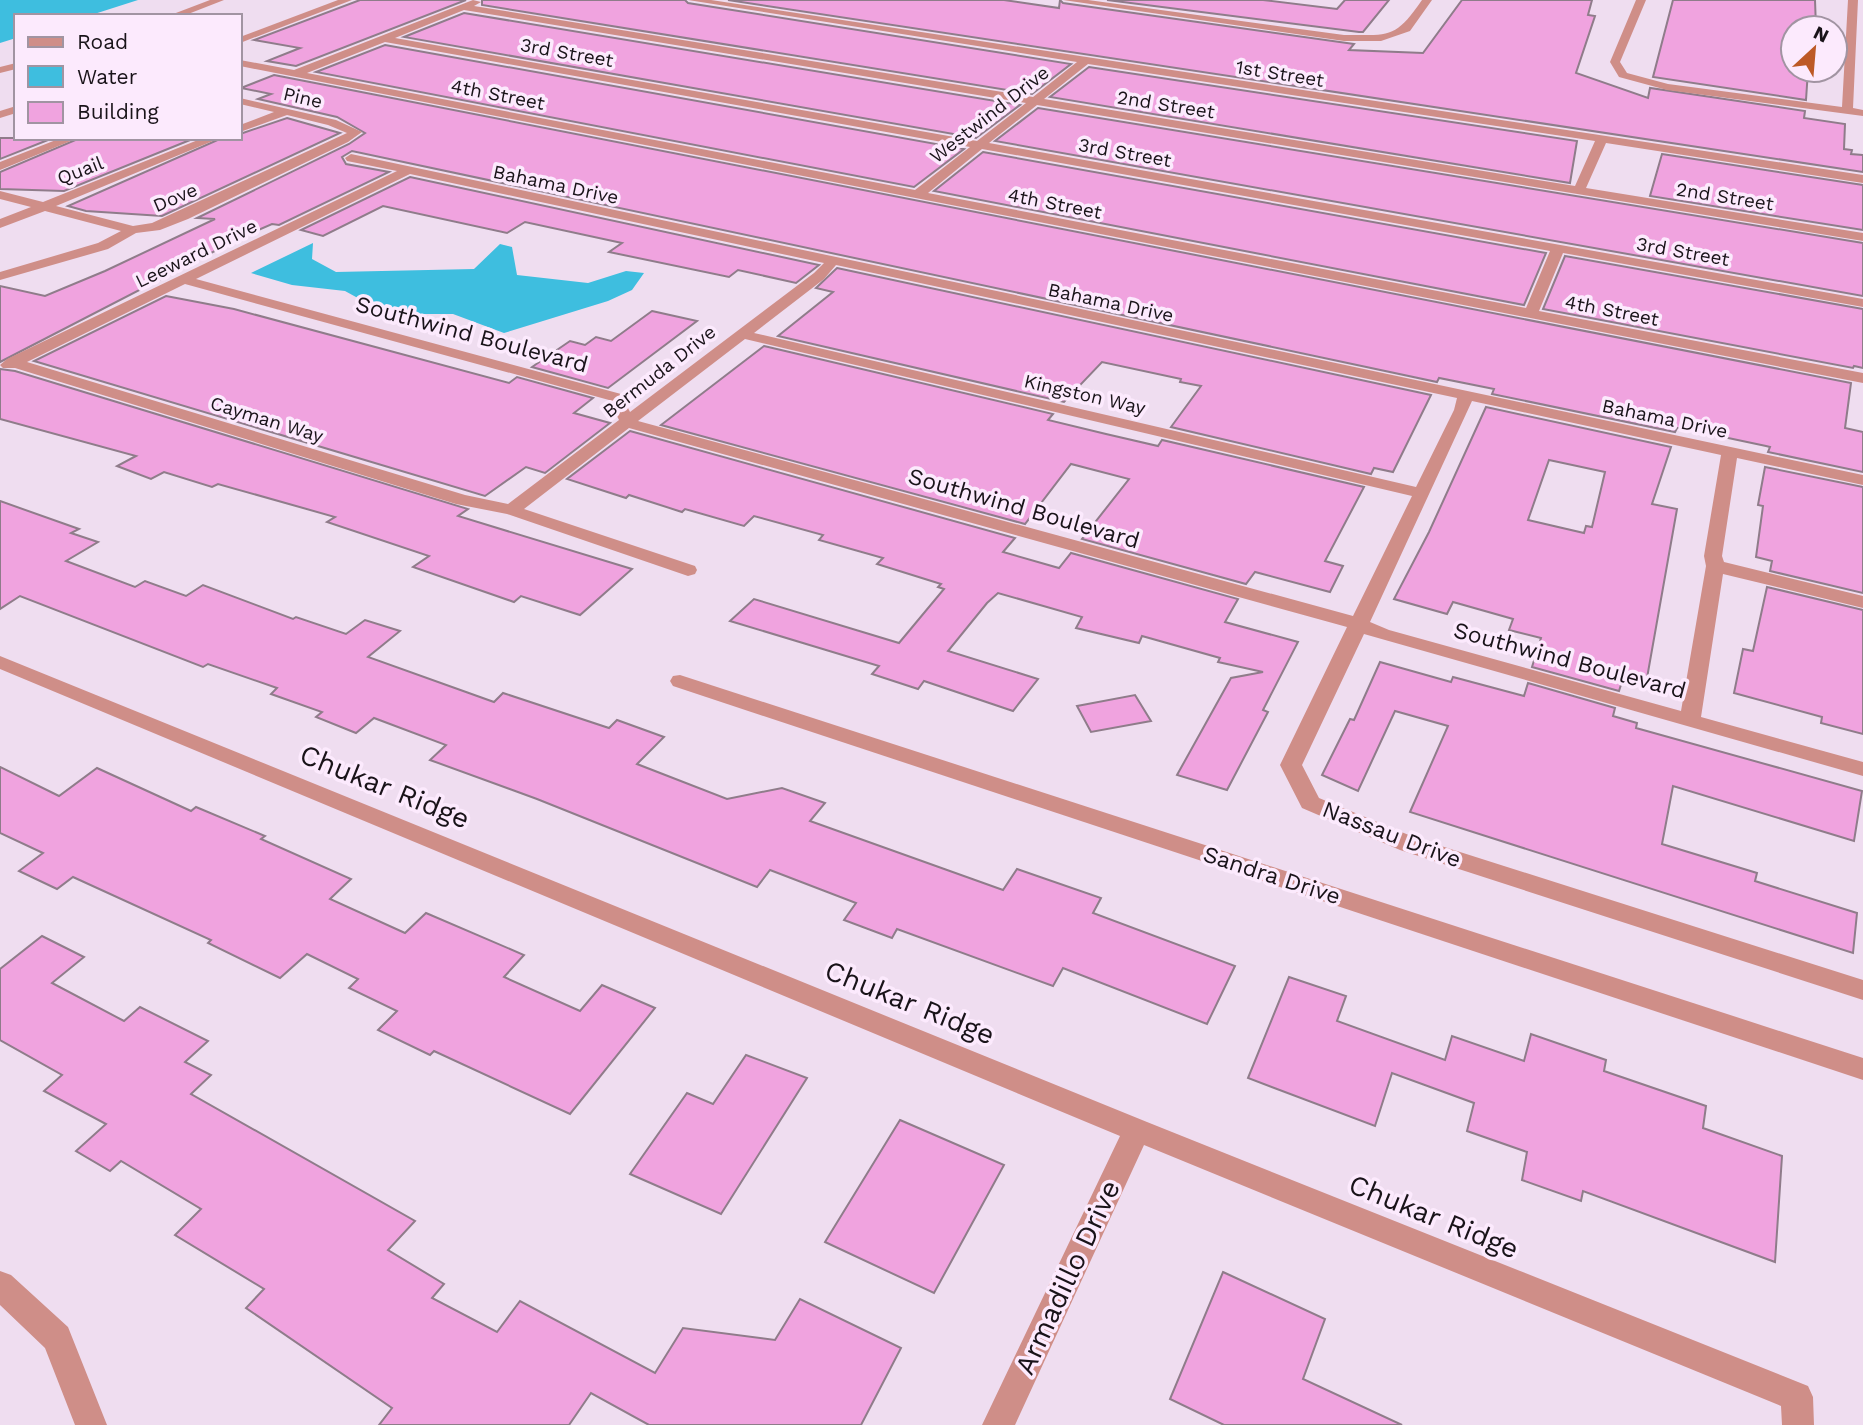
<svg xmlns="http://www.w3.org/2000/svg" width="1863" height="1425" font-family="'Work Sans',sans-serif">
<rect width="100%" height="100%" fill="#efddf0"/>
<!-- water -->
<g fill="#3ebedf">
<polygon points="0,0 138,0 88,16 16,16 16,38 0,43"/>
<polygon points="313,243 312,259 336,272 474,269 500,244 512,247 517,275 588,283 626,271 644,273 632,290 608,301 504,333 453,314 387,314 345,291 292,285 251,273"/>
</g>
<!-- building -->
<g fill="#f0a3df" stroke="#8f7c8a" stroke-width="2" fill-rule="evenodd">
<polygon points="360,0 466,0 296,66 267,61 300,48 254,40"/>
<polygon points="482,0 685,0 688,3 1071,64 1032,94 482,5"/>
<polygon points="728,0 1004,0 1059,8 1060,0 1063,3 1354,44 1349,50 1423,53 1462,0 1592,0 1588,15 1595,16 1576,73 1648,98 1650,88 1805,111 1804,118 1845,124 1844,149 1852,150 1851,154 1863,155 1863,172"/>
<polygon points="1107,0 1263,0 1337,9 1345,0 1389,0 1363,32 1359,32"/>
<polygon points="1673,0 1815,0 1816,28 1793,28 1793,70 1808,70 1806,100 1653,77"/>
<polygon points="464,13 1020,105 976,138 404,37"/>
<polygon points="385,45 964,149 914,187 316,72"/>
<polygon points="1089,67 1577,141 1570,183 1050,97"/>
<polygon points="274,75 1851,383 1845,428 1863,432 1863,472 1768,452 1770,447 1766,446 1681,428 1677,428 1675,432 1492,394 1494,389 1439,378 1437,382 352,151 342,157 346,164 389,172 279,225 272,224 240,238 0,362 0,286 45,296 105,271 215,219 197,218 349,144 365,133 337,117 258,99 271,94 241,88"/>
<polygon points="1038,108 1863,243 1863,296 995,141"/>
<polygon points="287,118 340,133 162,216 86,211 68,206 222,138 240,138 240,134"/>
<polygon points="0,138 53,138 0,159"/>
<polygon points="80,138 195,138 64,191 0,189 0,172"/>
<polygon points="983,152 1546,253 1524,305 934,191"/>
<polygon points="1662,154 1863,185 1863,230 1650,196"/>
<polygon points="410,177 819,265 796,283 738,270 729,277 609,252 622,243 525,222 507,233 383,206 323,236 301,230"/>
<polygon points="1565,256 1863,309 1863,368 1854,366 1853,368 1543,309"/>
<polygon points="837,268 1431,395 1393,472 1374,468 1371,474 1171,427 1201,386 1180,382 1181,379 1102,362 1064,402 778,336 833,292 816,288"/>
<polygon points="166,296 234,309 509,383 517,377 593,398 574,413 610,423 545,473 526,467 485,496 34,361"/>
<polygon points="652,311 697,321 608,388 532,367 570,341 585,345 596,337 611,341"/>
<polygon points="764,346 1053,414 1048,420 1106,434 1158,446 1162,440 1364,487 1325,561 1343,566 1330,592 1255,572 1246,584 1082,539 1129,479 1071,464 1025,524 661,425"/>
<polygon points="0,369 15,371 468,509 458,516 632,569 580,615 521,596 514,602 413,567 429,556 327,522 335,517 218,484 212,487 164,472 151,479 117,466 136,456 0,419"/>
<path d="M 1486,407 L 1671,447 L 1652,504 L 1677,509 L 1647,678 L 1625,672 L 1619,691 L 1532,667 L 1541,638 L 1509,630 L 1513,619 L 1453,602 L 1447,614 L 1394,599 L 1429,532 ZM 1549,460 L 1605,472 L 1592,527 L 1586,526 L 1584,533 L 1528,520 Z"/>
<polygon points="630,431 1015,538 1003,552 1059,568 1071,553 1238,599 1225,622 1298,642 1263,710 1268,712 1227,790 1177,775 1231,678 1263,672 1218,662 1220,658 1142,636 1139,643 1076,628 1082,617 998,593 987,603 948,651 1038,679 1013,711 924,681 918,689 872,674 879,666 730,621 754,599 899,643 944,589 938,587 941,584 877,564 883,558 819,540 823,535 754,516 744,526 685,509 682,512 629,495 626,498 567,479"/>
<polygon points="1765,467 1863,487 1863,593 1770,571 1772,561 1756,557 1763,506 1758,505"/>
<polygon points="0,501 79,529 71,533 98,542 66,561 135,587 145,581 186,596 203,585 293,619 296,617 346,634 365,620 400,631 368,657 494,702 503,693 609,728 617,720 664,737 637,764 727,799 782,788 825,803 810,821 1003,890 1017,869 1101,898 1093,913 1235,966 1207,1024 1063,968 1053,986 897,929 892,938 844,920 856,903 770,870 757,887 537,799 430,760 446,745 374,718 356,733 316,717 322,712 271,694 277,688 208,664 203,667 20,596 0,609"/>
<polygon points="1767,587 1863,610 1863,734 1821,723 1822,717 1734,693 1743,649 1753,651"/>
<polygon points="1380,662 1451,682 1453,677 1524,696 1528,683 1615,708 1613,716 1637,723 1636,728 1862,791 1854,841 1673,786 1662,844 1757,873 1755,881 1857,913 1853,953 1410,812 1448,726 1395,711 1358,791 1322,775 1350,719 1354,720"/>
<polygon points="1135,695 1151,721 1091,732 1077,706"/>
<polygon points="0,767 59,796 97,768 191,811 196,807 265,836 261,839 351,879 330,899 405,933 426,913 524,955 504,977 580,1011 602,985 655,1008 570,1114 434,1051 430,1055 378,1030 397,1011 349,988 358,979 307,954 280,978 208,943 211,940 73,877 57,889 19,871 43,853 0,833"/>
<polygon points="42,936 84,957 52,983 124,1021 140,1007 208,1041 185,1062 211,1075 191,1094 415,1221 388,1250 444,1284 432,1298 497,1332 520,1301 655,1373 683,1328 775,1340 800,1299 901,1348 861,1425 649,1425 591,1393 569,1425 379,1425 392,1408 246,1308 264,1289 175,1235 201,1209 121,1161 110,1171 76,1151 106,1124 44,1091 62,1075 0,1040 0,969"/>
<polygon points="1289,977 1346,996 1337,1021 1445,1060 1452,1036 1524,1061 1531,1034 1606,1060 1604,1071 1706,1106 1703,1128 1782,1156 1775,1262 1583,1191 1581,1201 1522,1180 1527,1152 1467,1131 1474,1103 1392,1073 1375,1126 1248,1078"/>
<polygon points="746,1055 807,1078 721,1214 630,1174 687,1093 713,1104"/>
<polygon points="900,1120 1004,1165 934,1293 825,1242"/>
<polygon points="1223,1272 1325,1319 1303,1379 1402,1425 1224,1425 1170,1399"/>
</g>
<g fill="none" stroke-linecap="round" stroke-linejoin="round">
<!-- minor -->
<g fill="#cf8e88" fill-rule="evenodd">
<polygon points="210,0 224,0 183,16 168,16"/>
<polygon points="338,0 352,0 240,43 240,37"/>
<path d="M 473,0 L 481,2 L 474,6 L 1033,97 L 1077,62 L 688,0 L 711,0 L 1863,175 L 1863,183 L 1606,143 L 1586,188 L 1863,233 L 1863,241 L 1037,105 L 989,143 L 1863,299 L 1863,307 L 1563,253 L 1539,311 L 1863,373 L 1863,383 L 240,66 L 240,60 L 294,70 ZM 464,10 L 1026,103 L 977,141 L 395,38 ZM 385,42 L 970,147 L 915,190 L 307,73 ZM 1088,64 L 1595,141 L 1575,186 L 1044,99 ZM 982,149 L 1550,251 L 1526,308 L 928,193 Z"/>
<path d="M 1063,0 L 1088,0 L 1344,35 C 1390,35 1395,39 1422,0 L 1432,0 L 1410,31 L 1381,41 L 1344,41 Z"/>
<polygon points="1636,0 1646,0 1620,62 1627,73 1668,84 1842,107 1848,0 1858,0 1853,108 1863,110 1863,116 1667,90 1619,77 1610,62"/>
<polygon points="16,63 16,69 0,73 0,67"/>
<polygon points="240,98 336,120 362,132 348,142 188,219 160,230 136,233 108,249 0,280 0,272 98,243 121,231 45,211 0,228 0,219 31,207 0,199 0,191 43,202 203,138 220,138 56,206 133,226 152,223 347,133 328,125 287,115 240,132 240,125 274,112 240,104"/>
<polygon points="16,106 16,113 0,118 0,111"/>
<polygon points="61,138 78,138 0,170 0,162"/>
<path d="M 351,154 L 1863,475 L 1863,485 L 1737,458 L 1722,556 L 1724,562 L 1863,596 L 1863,608 L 1723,574 L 1701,717 L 1863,762 L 1863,776 L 1364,634 L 1302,765 L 1319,798 L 1416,838 L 1863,980 L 1863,1000 L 1400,850 L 1302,808 L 1280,765 L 1347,627 L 629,428 L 524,509 L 695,566 L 697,570 L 695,574 L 688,576 L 507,514 L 456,504 L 15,368 L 3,368 L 0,365 L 7,359 L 397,171 L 347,161 L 345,158 ZM 410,174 L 824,263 L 814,273 L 630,412 L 621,394 L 196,279 ZM 836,265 L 1457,398 L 1454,410 L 1416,487 L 754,333 L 824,279 ZM 185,284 L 609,400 L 619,420 L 508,504 L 465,495 L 27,362 ZM 745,339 L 1412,496 L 1353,616 L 638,421 ZM 1472,401 L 1721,455 L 1704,556 L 1706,566 L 1681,711 L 1389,630 L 1370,622 Z"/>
<polygon points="0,656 1147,1122 1808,1386 1813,1397 1814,1425 1782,1425 1781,1406 1144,1145 1015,1425 982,1425 1120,1136 0,669"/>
<polygon points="680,675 1863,1058 1863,1080 673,686 670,681 673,676"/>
<polygon points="0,1271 11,1275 68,1327 107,1425 75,1425 45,1348 0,1305"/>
</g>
</g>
<g text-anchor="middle" stroke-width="7" stroke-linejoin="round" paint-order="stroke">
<!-- far-street labels -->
<g font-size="19" fill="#191319" stroke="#fceafd">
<text transform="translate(567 52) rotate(10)" y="7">3rd Street</text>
<text transform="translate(1280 73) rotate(9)" y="7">1st Street</text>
<text transform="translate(498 94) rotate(11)" y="7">4th Street</text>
<text transform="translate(303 97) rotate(13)" y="7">Pine</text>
<text transform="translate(1166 104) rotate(9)" y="7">2nd Street</text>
<text transform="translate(989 114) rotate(-38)" y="7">Westwind Drive</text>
<text transform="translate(1125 152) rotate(10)" y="7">3rd Street</text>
<text transform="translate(80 170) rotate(-21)" y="7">Quail</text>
<text transform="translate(556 184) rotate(12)" y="7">Bahama Drive</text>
<text transform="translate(1725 196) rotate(9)" y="7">2nd Street</text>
<text transform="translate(175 197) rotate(-23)" y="7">Dove</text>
<text transform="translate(1055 203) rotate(11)" y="7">4th Street</text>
<text transform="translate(1683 251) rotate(10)" y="7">3rd Street</text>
<text transform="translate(196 253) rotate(-26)" y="7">Leeward Drive</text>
<text transform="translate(1111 302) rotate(12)" y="7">Bahama Drive</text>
<text transform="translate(1612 310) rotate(11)" y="7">4th Street</text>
<text transform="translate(659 371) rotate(-38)" y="7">Bermuda Drive</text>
<text transform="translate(1085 394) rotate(13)" y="7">Kingston Way</text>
<text transform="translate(1665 418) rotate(12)" y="7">Bahama Drive</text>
<text transform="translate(267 419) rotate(17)" y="7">Cayman Way</text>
</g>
<!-- street labels -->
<g font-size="23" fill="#191319" stroke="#fceafd">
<text transform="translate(472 334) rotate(15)" y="8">Southwind Boulevard</text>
<text transform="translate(1024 508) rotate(16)" y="8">Southwind Boulevard</text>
<text transform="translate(1570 660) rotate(15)" y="8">Southwind Boulevard</text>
<text transform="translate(1392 834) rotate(21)" y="8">Nassau Drive</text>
<text transform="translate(1272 875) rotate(18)" y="8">Sandra Drive</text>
</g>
<!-- near-street labels -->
<g font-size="28" fill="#191319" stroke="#fceafd">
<text transform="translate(385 786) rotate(22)" y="10">Chukar Ridge</text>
<text transform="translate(910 1002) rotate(22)" y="10">Chukar Ridge</text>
<text transform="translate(1434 1216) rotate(22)" y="10">Chukar Ridge</text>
<text transform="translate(1067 1277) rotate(-65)" y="10">Armadillo Drive</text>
</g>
</g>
<!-- legend -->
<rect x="14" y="14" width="228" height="126" fill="#fceafd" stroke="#a194a2" stroke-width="2"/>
<rect x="28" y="37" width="35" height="10" fill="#cf8e88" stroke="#a194a2" stroke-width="2"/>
<text x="77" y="49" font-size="21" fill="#191319">Road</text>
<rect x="28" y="66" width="35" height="21" fill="#3ebedf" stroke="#a194a2" stroke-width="2"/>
<text x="77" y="84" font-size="21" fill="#191319">Water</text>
<rect x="28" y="102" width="35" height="21" fill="#f0a3df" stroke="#a194a2" stroke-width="2"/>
<text x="77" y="119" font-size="21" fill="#191319">Building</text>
<!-- north arrow -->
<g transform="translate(1814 49) rotate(26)"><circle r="33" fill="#fceafd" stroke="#a194a2" stroke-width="2"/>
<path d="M0-5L12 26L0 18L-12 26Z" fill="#bd5926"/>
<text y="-10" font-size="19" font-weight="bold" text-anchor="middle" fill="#191319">N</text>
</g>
</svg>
